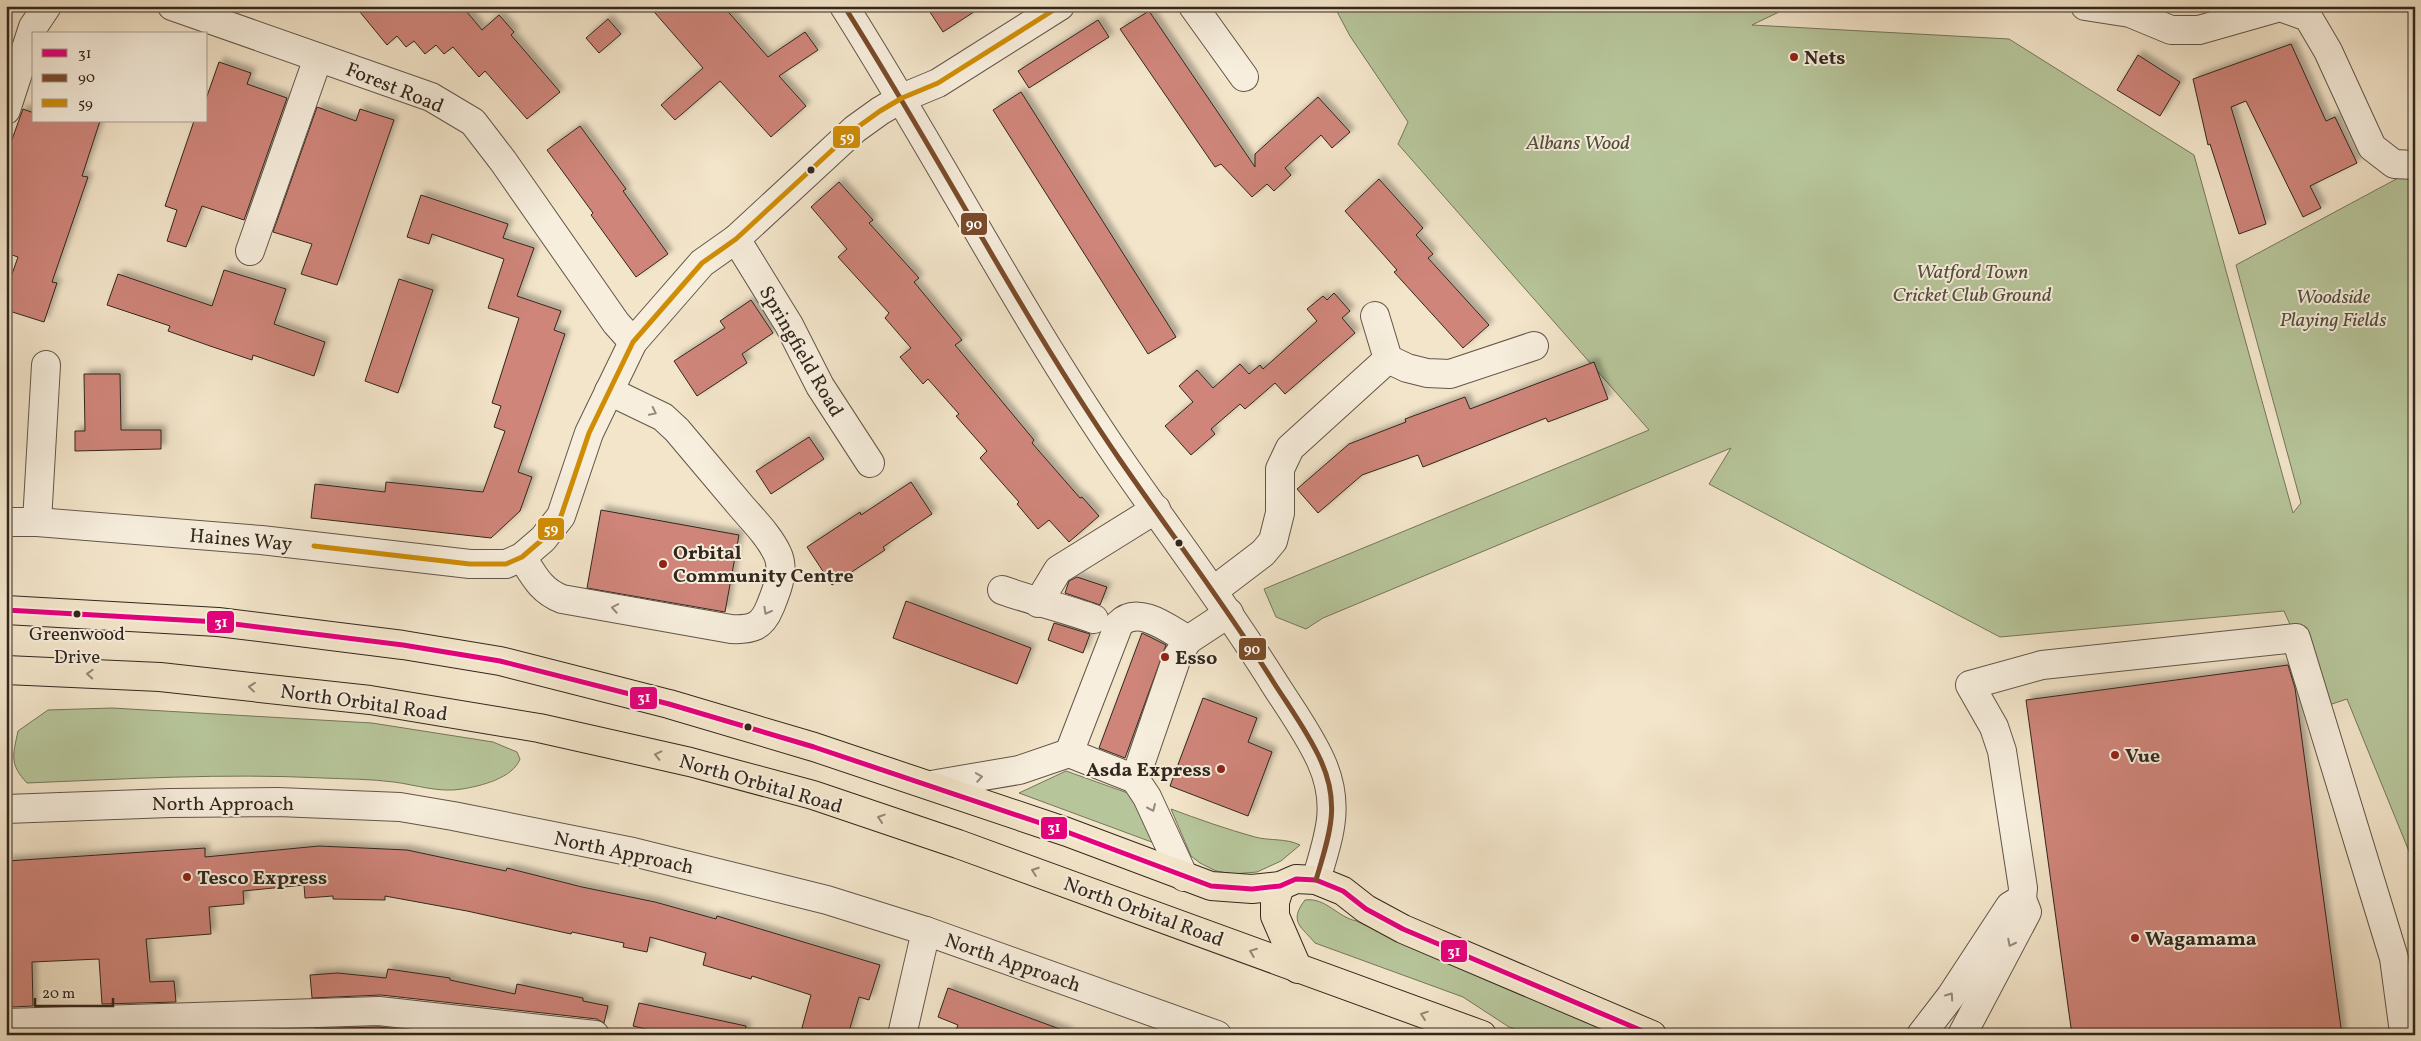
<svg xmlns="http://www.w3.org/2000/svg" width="2421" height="1041" font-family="Vollkorn,serif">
<defs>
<filter id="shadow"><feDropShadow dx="4.5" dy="-4.5" stdDeviation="2.5" flood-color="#0004"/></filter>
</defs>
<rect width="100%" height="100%" fill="#f3e5ca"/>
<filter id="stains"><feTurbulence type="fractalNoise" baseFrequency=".004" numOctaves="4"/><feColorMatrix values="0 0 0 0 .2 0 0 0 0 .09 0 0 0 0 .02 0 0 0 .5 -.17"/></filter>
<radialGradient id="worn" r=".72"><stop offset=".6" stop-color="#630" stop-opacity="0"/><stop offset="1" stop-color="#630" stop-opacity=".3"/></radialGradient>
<!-- green -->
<g fill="#b7c59a" stroke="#74765c">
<polygon points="1334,6 1780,6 1779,12 1752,25 2009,39 2194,155 2293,513 2301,503 2236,265 2415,169 2415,866 2347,699 2326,706 2284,611 2000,637 1709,484 1731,448 1323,618 1306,629 1276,617 1264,589 1649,430 1398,144 1408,122 1350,36"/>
<path d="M 112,708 L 372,723 L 493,742 L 517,752 L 520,759 C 513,778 481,786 462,789 C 440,793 416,785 394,782 C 371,779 346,779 323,778 C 224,773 125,779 27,783 C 9,764 13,755 18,731 L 48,710 Z"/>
<polygon points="1066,771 1136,796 1157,844 1019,793"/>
<path d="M 1171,809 C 1198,819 1226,829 1255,837 C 1270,841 1286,838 1300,845 L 1281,861 L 1257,872 L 1233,874 L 1216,871 L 1200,863 L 1191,856 Z"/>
<path d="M 1305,900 C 1326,897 1338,918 1357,921 L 1415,949 L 1620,1035 L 1530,1035 L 1509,1027 L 1463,997 L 1315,943 C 1302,927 1288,922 1305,900 Z"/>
</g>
<!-- building -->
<g fill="#cf857a" stroke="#31271d" filter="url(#shadow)">
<polygon points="355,6 462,6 482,30 499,15 514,32 511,35 560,92 527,119 485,71 479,77 453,47 444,54 436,45 425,54 414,41 406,47 397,36 387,45"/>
<polygon points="649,6 723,6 768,57 805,32 818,50 779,76 806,106 771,137 720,81 675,120 661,105 703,68"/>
<polygon points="926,6 983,6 943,32"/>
<polygon points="1149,11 1255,167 1255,154 1318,97 1350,132 1332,148 1321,135 1285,168 1291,175 1274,191 1267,184 1252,197 1221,164 1215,167 1120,29"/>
<polygon points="608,19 621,34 599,53 586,38"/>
<polygon points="1098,20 1109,37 1029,88 1018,71"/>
<polygon points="2291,44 2326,121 2335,117 2357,163 2310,186 2321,208 2303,217 2246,101 2231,107 2266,224 2239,234 2210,144 2208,145 2193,79"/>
<polygon points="2138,55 2180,82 2160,116 2117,90"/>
<polygon points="219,62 251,73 247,84 287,98 244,220 202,206 186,247 167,241 177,210 165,206 194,121 206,121 206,99"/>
<polygon points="1021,92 1176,337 1148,354 993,110"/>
<polygon points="317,107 356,121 360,109 394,120 337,285 301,274 312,244 273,232"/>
<polygon points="23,109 34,113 34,121 100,121 82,176 88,177 52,282 57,283 44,322 6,310 6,291 18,257 6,253 6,156"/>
<polygon points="580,126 626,189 623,191 668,254 636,277 591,215 593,213 547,150"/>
<polygon points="1379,179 1423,228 1416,235 1433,254 1428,258 1489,325 1463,348 1394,272 1397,270 1345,211"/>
<polygon points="839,182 873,220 869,223 919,278 914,282 962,340 955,345 1034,440 1032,443 1080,498 1082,497 1099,516 1069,542 1049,520 1038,529 1017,504 1019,502 980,458 987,451 956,416 959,414 928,379 923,384 900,357 911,348 885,318 889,313 838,257 847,249 811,207"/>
<polygon points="421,195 508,224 503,238 534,248 517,296 561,311 554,330 565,334 518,472 532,477 520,511 491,538 311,518 315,484 385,492 386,482 483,492 505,431 494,427 501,406 492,403 519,318 488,308 504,259 432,234 429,244 407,237"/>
<polygon points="224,270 286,289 274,324 325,342 314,376 253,355 252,360 210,346 168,331 170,326 107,305 118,274 212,306"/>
<polygon points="399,279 433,290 398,393 365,381"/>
<polygon points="1334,293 1350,311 1342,318 1355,333 1285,394 1275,383 1245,409 1240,404 1211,429 1215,434 1191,455 1165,426 1193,402 1179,386 1197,370 1213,388 1240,364 1249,374 1260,365 1263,369 1317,321 1307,309 1323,296 1327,300"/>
<polygon points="751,300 773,333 742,354 747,363 697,396 674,361 725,328 720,321"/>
<polygon points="1594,362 1608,399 1548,422 1546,418 1423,467 1418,455 1362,475 1318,513 1297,489 1349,444 1406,422 1405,419 1465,397 1470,409"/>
<polygon points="84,374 120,374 121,430 161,430 161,449 75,451 75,431 85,431"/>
<polygon points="809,437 824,459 771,494 756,471"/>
<polygon points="911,482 932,514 883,547 885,550 832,585 807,547 860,512 861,515"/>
<polygon points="601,510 739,535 725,612 587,588"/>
<polygon points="1077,577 1107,587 1100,605 1065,593 1069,581"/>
<polygon points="906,601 1031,648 1017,684 893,638"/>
<polygon points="1054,623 1090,634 1083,653 1048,640"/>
<polygon points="1142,633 1166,645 1125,758 1099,748"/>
<polygon points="2288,665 2295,688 2342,1035 2072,1035 2026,700"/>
<polygon points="1203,698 1257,718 1248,742 1272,752 1248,816 1170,786"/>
<polygon points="319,846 407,850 506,871 507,868 582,887 655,902 716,919 717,916 880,965 869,1000 859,997 848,1035 800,1035 811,995 752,976 751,979 703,965 706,953 650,937 647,952 623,947 624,943 572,932 571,934 467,911 385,896 385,900 333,899 333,896 305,898 304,885 243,891 244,904 209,907 211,934 146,939 150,982 174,981 176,1002 102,1004 99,959 32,962 33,1006 12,1007 11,997 6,997 6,907 9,907 7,861 205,848 205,857"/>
<polygon points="388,969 450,978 450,980 515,994 517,984 583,998 583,1001 608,1006 604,1023 597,1019 381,995 312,998 310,975 338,973 386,978"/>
<polygon points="948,988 1068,1032 1067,1035 954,1035 958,1025 938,1017"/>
<polygon points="639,1003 746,1026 745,1035 671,1035 633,1026"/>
<polygon points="378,1027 406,1030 406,1035 314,1035 314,1029"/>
</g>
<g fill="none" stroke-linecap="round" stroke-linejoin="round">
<defs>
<g id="minor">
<polyline points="172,6 431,97 473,122 503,161 616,323 633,342"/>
<path d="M 844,6 C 939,156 1020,314 1120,460 C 1171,534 1226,606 1274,683 C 1290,708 1309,734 1321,761 C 1341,805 1329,836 1316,880"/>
<polyline points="1193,6 1244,77"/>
<polyline points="2085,6 2130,13 2171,30 2199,30 2280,7 2308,17 2328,51 2372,147 2394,164 2415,165"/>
<polyline points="6,110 33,27 47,6"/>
<polyline points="736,239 789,325 820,386 870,463"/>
<polyline points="250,251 318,58"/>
<polyline points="1375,316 1388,359 1407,368 1427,373 1450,374 1534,346"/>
<polyline points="6,522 37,522 261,540 470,564 506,564 522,557 543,539 561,516 589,433 633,342 702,263 736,239 855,129 880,111 902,98 938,83 1060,6"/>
<polyline points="37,522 46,365"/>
<path d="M 522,557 C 534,576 541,591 562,599 L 731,629 C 752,630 762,627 770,607 C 776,592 785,572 778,555 C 770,537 754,521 741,506 C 720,481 698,455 677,430 L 663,417 L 609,391"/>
<path d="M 1002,590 C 1033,601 1064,608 1094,619"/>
<polyline points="1213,591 1263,553 1273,541 1280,513 1280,469 1290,448 1388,359"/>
<polyline points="1038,603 1058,570 1156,509"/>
<path d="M 1069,753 L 1119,624 C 1138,604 1169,629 1188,640"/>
<polyline points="1135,779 1177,657 1188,640 1229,613"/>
<polyline points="931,785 1019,770 1069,753 1135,779 1147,797 1184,877"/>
<polyline points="6,809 170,803 278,802 400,807 453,816 633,852 827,900 926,931 1217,1035"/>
<polyline points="6,1023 379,1011 595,1035"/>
<polyline points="902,1035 926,931"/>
<polyline points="1921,1035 1951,996 2010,906 2022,899"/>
<polyline points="1962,1035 2027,912 2022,899 2023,888 2002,751 1994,727 1970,685 2042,665 2296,638 2394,958 2403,1025"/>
</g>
<g id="highway">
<polyline points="6,610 218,622 403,645 500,661 669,704 814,747 1067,832 1211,886 1252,889 1280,886 1296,879 1316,880 1343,891 1366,909 1403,929 1652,1035"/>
<polyline points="6,670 160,677 370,700 539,728 690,762 813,795 958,844 1482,1035"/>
<polyline points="1280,886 1275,902 1275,916 1298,969"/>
</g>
</defs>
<!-- minor casing -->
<use href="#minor" stroke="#625648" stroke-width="30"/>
<!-- highway casing -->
<use href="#highway" stroke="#31271d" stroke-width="30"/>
<!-- minor -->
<use href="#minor" stroke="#f7eedd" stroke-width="28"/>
<!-- highway -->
<use href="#highway" stroke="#f3e5ca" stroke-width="28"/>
<defs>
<polyline id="bus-1" points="6,610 218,622 403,645 500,661 669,704 814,747 1067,832 1211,886 1252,889 1280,886 1296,879 1316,880 1343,891 1366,909 1403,929 1652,1035"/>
<path id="bus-2" d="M 844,6 C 939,156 1020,314 1120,460 C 1171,534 1226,606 1274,683 C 1290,708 1309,734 1321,761 C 1341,805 1329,836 1316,880"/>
<polyline id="bus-3" points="314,546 470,564 506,564 522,557 543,539 561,516 589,433 633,342 702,263 736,239 855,129 880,111 902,98 938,83 1060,6"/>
</defs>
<!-- bus-1 casing -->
<use href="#bus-1" stroke="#f7eedd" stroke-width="9"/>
<!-- bus-2 casing -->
<use href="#bus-2" stroke="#f7eedd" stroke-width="9"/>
<!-- bus-3 casing -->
<use href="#bus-3" stroke="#f7eedd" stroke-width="9"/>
<!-- bus-1 -->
<use href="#bus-1" stroke="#e5007d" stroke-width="5"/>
<!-- bus-2 -->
<use href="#bus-2" stroke="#7a4b2a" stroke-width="5"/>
<!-- bus-3 -->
<use href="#bus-3" stroke="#cf8d06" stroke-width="5"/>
</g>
<!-- one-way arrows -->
<defs><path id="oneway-chevron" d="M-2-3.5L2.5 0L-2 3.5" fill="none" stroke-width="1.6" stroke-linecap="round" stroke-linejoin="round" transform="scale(1.25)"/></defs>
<g stroke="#948a7d">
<use href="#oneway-chevron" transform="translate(653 412) rotate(26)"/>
<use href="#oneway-chevron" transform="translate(615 608) rotate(-170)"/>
<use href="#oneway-chevron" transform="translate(767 611) rotate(119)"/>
<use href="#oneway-chevron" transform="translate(979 777) rotate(-9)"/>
<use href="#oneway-chevron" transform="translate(1152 808) rotate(66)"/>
<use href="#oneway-chevron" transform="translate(2011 943) rotate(117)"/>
<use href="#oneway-chevron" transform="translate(1950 996) rotate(-55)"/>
</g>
<g stroke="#928674">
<use href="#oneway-chevron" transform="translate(90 674) rotate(-177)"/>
<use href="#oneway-chevron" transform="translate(252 687) rotate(-174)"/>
<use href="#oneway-chevron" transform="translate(658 755) rotate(-167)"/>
<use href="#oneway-chevron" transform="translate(881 818) rotate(-162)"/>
<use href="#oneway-chevron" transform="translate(1035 871) rotate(-160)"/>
<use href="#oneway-chevron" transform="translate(1253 952) rotate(-159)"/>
<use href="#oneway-chevron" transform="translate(1424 1015) rotate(-161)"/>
</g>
<!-- markers -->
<g fill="#8f2418" stroke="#f7eedd" stroke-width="2">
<circle cx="1794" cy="57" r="5"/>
<circle cx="663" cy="564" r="5"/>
<circle cx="1165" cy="657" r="5"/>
<circle cx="2115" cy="755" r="5"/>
<circle cx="1221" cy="769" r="5"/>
<circle cx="187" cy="877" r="5"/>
<circle cx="2135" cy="938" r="5"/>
</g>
<g fill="#31271d" stroke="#f7eedd" stroke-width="2">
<circle cx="811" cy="170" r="4.5"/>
<circle cx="1179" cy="543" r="4.5"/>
<circle cx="77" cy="614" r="4.5"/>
<circle cx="748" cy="727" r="4.5"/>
</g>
<g text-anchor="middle" stroke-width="4" stroke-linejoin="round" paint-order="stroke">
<!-- bus labels -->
<g font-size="19" fill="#31271d" stroke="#f7eedd">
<text x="77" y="640">Greenwood<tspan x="77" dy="23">Drive</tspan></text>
</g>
<!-- poi labels -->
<g font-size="20" font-weight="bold" fill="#31271d" stroke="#f7eedd" text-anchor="start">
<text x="1804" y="64">Nets</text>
<text x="673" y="559">Orbital<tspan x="673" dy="23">Community Centre</tspan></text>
<text x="1175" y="664">Esso</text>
<text x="2125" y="762">Vue</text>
<text x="1211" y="776" text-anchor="end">Asda Express</text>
<text x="197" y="884">Tesco Express</text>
<text x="2145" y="945">Wagamama</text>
</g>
<!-- street labels -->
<g font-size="20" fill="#31271d" stroke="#f7eedd">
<text transform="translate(395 87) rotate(22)" y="7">Forest Road</text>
<text transform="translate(802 351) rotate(60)" y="7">Springfield Road</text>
<text transform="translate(241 539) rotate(5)" y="7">Haines Way</text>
<text transform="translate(364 702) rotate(8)" y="7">North Orbital Road</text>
<text transform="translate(761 783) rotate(16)" y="7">North Orbital Road</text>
<text x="223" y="810">North Approach</text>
<text transform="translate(624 852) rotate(12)" y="7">North Approach</text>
<text transform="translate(1144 911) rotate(20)" y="7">North Orbital Road</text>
<text transform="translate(1013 962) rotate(19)" y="7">North Approach</text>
</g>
<!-- park labels -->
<g font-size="20" font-style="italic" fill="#524e3c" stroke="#f7eedd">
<text x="1578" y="149">Albans Wood</text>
<text x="1972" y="278">Watford Town<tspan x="1972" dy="23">Cricket Club Ground</tspan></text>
<text x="2333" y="303">Woodside<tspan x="2333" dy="23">Playing Fields</tspan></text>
</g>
</g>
<g stroke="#f7eedd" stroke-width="2">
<rect x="832" y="125" width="29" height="24" rx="5" fill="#cf8d06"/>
<rect x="960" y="212" width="28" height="24" rx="5" fill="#7a4b2a"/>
<rect x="537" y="517" width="28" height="24" rx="5" fill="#cf8d06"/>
<rect x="206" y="610" width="29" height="24" rx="5" fill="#e5007d"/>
<rect x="1238" y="637" width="29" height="24" rx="5" fill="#7a4b2a"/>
<rect x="629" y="686" width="29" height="24" rx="5" fill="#e5007d"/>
<rect x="1040" y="816" width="28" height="24" rx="5" fill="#e5007d"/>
<rect x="1440" y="939" width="28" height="24" rx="5" fill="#e5007d"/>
</g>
<g font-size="14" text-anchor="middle" font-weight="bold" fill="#fff">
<text x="847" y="142">59</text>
<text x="974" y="229">90</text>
<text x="551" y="534">59</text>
<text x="221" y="627">31</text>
<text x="1252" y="654">90</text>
<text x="644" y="702">31</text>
<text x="1054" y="832">31</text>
<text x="1454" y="956">31</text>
</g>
<!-- margin -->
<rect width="2421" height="1041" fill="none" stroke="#f3e5ca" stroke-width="25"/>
<rect x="8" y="8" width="2406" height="1026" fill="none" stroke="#31271d" stroke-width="2.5"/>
<rect x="12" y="12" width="2396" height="1016" fill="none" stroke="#31271d"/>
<!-- legend -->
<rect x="32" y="32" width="175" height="90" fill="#f7eedd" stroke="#a89e90"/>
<rect x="42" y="49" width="25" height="8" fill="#e5007d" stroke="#a89e90"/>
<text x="78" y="58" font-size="15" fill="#31271d">31</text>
<rect x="42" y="74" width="25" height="8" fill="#7a4b2a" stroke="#a89e90"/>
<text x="78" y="82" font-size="15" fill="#31271d">90</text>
<rect x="42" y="99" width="25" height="8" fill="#cf8d06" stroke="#a89e90"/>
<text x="78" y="108" font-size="15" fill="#31271d">59</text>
<!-- scale -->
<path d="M35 998v8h78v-8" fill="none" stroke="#31271d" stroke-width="2.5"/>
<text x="42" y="998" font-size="15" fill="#31271d" stroke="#f7eedd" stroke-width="4" paint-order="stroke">20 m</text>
<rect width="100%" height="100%" filter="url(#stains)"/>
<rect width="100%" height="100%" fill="url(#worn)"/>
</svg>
